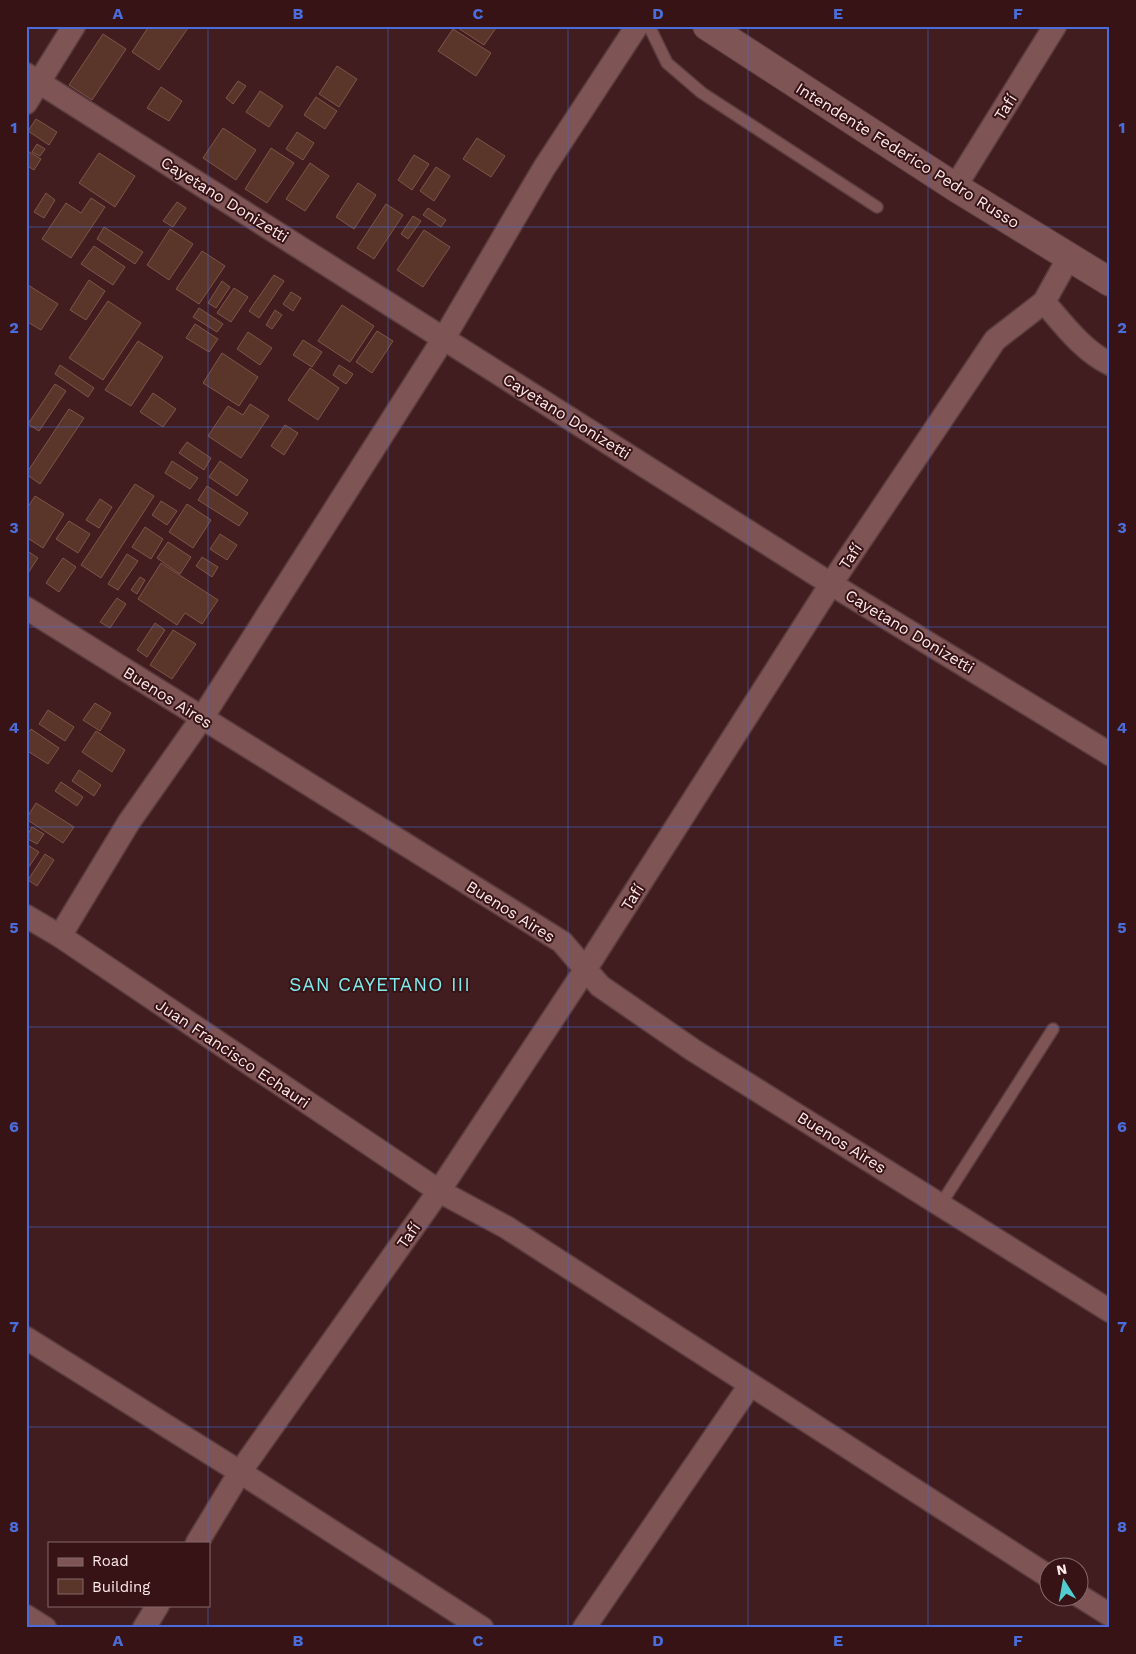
<svg xmlns="http://www.w3.org/2000/svg" width="1136" height="1654" font-family="'Work Sans',sans-serif">
<rect width="100%" height="100%" fill="#421d1f"/>
<!-- building -->
<g fill="#5a352a" stroke="#7d5549">
<polygon points="149,26 185,26 188,28 159,70 132,52"/>
<polygon points="455,26 494,26 496,28 484,45"/>
<polygon points="453,29 491,53 476,76 438,51"/>
<polygon points="103,34 126,49 92,100 69,85"/>
<polygon points="337,66 357,79 339,107 319,94"/>
<polygon points="238,81 246,86 233,104 226,98"/>
<polygon points="161,87 182,101 169,121 147,108"/>
<polygon points="260,91 283,106 269,127 246,112"/>
<polygon points="316,97 337,111 325,129 304,115"/>
<polygon points="36,119 57,132 49,145 28,131"/>
<polygon points="223,128 256,150 236,180 203,158"/>
<polygon points="297,132 314,143 303,160 286,149"/>
<polygon points="477,138 505,156 491,177 463,159"/>
<polygon points="37,144 45,149 40,156 32,152"/>
<polygon points="271,148 294,163 267,203 245,189"/>
<polygon points="26,150 41,159 34,170 26,165"/>
<polygon points="99,153 135,176 115,207 79,183"/>
<polygon points="414,155 429,164 412,190 398,180"/>
<polygon points="310,163 329,176 305,211 286,199"/>
<polygon points="436,167 450,176 434,201 420,191"/>
<polygon points="358,183 376,195 354,229 336,217"/>
<polygon points="46,193 55,200 44,218 34,212"/>
<polygon points="91,198 105,207 71,258 42,239 66,203 81,213"/>
<polygon points="177,202 186,208 173,227 163,221"/>
<polygon points="386,204 403,215 374,259 357,248"/>
<polygon points="428,208 446,220 441,227 423,215"/>
<polygon points="413,216 421,221 408,239 401,234"/>
<polygon points="104,227 143,252 135,264 97,239"/>
<polygon points="170,229 193,244 169,280 147,265"/>
<polygon points="424,230 450,247 423,287 397,270"/>
<polygon points="94,246 125,267 113,285 81,264"/>
<polygon points="202,251 225,266 199,304 176,289"/>
<polygon points="274,275 284,281 259,318 249,311"/>
<polygon points="89,280 105,291 86,320 70,310"/>
<polygon points="222,281 230,287 216,308 208,303"/>
<polygon points="28,285 58,304 41,330 26,321 26,288"/>
<polygon points="234,288 248,297 231,322 217,313"/>
<polygon points="291,292 301,298 293,311 283,304"/>
<polygon points="108,301 141,323 103,380 69,358"/>
<polygon points="342,305 374,326 350,362 318,341"/>
<polygon points="199,308 223,324 217,332 193,317"/>
<polygon points="275,310 282,315 272,329 266,325"/>
<polygon points="195,324 218,339 209,352 186,338"/>
<polygon points="377,331 393,341 372,373 356,362"/>
<polygon points="248,332 272,348 260,365 237,349"/>
<polygon points="303,340 322,352 312,367 293,355"/>
<polygon points="138,341 163,357 131,406 105,390"/>
<polygon points="222,353 258,377 239,406 203,383"/>
<polygon points="60,365 94,388 88,397 55,374"/>
<polygon points="339,365 353,374 346,384 333,375"/>
<polygon points="310,368 339,388 318,420 288,400"/>
<polygon points="55,384 66,391 39,431 28,424"/>
<polygon points="153,393 176,409 163,427 140,412"/>
<polygon points="250,404 269,416 241,458 208,436 228,406 243,415"/>
<polygon points="69,409 84,418 40,484 26,474"/>
<polygon points="285,425 298,433 284,455 271,446"/>
<polygon points="187,442 211,458 204,470 179,453"/>
<polygon points="172,461 198,478 190,489 165,473"/>
<polygon points="220,461 248,480 237,496 209,477"/>
<polygon points="135,484 154,496 101,578 81,565"/>
<polygon points="207,486 248,513 239,526 198,500"/>
<polygon points="35,496 64,514 43,548 26,537 26,510"/>
<polygon points="100,499 112,507 99,528 86,520"/>
<polygon points="161,501 177,511 167,525 152,515"/>
<polygon points="187,504 211,520 193,548 169,532"/>
<polygon points="69,521 90,534 78,553 56,539"/>
<polygon points="145,527 163,539 151,559 132,547"/>
<polygon points="220,534 237,545 227,560 210,549"/>
<polygon points="168,542 191,557 180,574 157,558"/>
<polygon points="26,550 38,558 28,573 26,572"/>
<polygon points="127,554 138,561 118,590 108,584"/>
<polygon points="202,557 218,567 212,577 196,566"/>
<polygon points="63,558 76,567 59,592 46,583"/>
<polygon points="161,563 218,600 202,624 185,613 177,625 138,599"/>
<polygon points="140,577 145,580 137,594 131,590"/>
<polygon points="117,598 126,604 110,628 100,622"/>
<polygon points="155,623 165,630 147,657 137,650"/>
<polygon points="173,630 196,644 172,679 150,665"/>
<polygon points="95,703 111,713 100,731 83,720"/>
<polygon points="48,710 74,727 65,741 39,724"/>
<polygon points="31,729 59,748 48,764 26,750 26,736"/>
<polygon points="96,731 125,750 112,772 82,752"/>
<polygon points="79,770 101,785 94,796 72,781"/>
<polygon points="61,782 83,797 77,806 55,791"/>
<polygon points="36,803 74,827 63,843 26,819"/>
<polygon points="32,827 44,834 37,844 26,838"/>
<polygon points="26,844 39,852 26,871"/>
<polygon points="45,854 54,860 37,886 28,880"/>
</g>
<g fill="none" stroke-linecap="round" stroke-linejoin="round">
<defs>
<g id="service">
<polyline points="649,26 667,63 702,93 877,207"/>
<polyline points="941,1204 1053,1029"/>
</g>
<g id="minor">
<polyline points="26,74 831,584 1110,754"/>
<polyline points="26,103 74,26"/>
<polyline points="955,187 1055,26"/>
<path d="M 1044,302 C 1064,325 1082,350 1110,364"/>
<polyline points="26,608 562,942 600,986 693,1050 1110,1311"/>
<polyline points="26,916 60,936 439,1191 506,1227 1048,1576"/>
<polyline points="60,936 129,822 202,718 444,338 544,168 637,26"/>
<polyline points="26,1338 240,1472 482,1628"/>
<polyline points="197,1543 240,1472 439,1191 585,970 831,584 995,340 1044,302 1069,257"/>
<polyline points="1078,1595 1110,1615"/>
<polyline points="26,1616 45,1628"/>
<polyline points="144,1628 158,1605"/>
<polyline points="584,1628 750,1385"/>
</g>
<polyline id="tertiary" points="707,26 955,187 1110,282"/>
</defs>
<!-- service casing -->
<use href="#service" stroke="#5a3c3f" stroke-width="14"/>
<!-- minor casing -->
<use href="#minor" stroke="#5a3c3f" stroke-width="25"/>
<!-- tertiary casing -->
<use href="#tertiary" stroke="#5a3c3f" stroke-width="30"/>
<!-- service -->
<use href="#service" stroke="#7e5455" stroke-width="11"/>
<!-- minor -->
<use href="#minor" stroke="#7e5455" stroke-width="22"/>
<!-- tertiary -->
<use href="#tertiary" stroke="#7e5455" stroke-width="28"/>
</g>
<!-- grid -->
<path fill="none" stroke="#4a6ddb" stroke-width="1" stroke-opacity="0.55" d="M 208,26 L 208,1543M 388,26 L 388,1628M 568,26 L 568,1628M 748,26 L 748,1628M 928,26 L 928,1628M 26,227 L 1110,227M 26,427 L 1110,427M 26,627 L 1110,627M 26,827 L 1110,827M 26,1027 L 1110,1027M 26,1227 L 1110,1227M 26,1427 L 1110,1427M 208,1605 L 208,1628"/>
<g text-anchor="middle" stroke-width="4" stroke-linejoin="round" paint-order="stroke">
<!-- street labels -->
<g font-size="16" fill="#fde9e9" stroke="#371316">
<text transform="translate(1005 107) rotate(-58)" y="6">Tafí</text>
<text transform="translate(908 155) rotate(32)" y="6">Intendente Federico Pedro Russo</text>
<text transform="translate(225 199) rotate(32)" y="6">Cayetano Donizetti</text>
<text transform="translate(567 416) rotate(32)" y="6">Cayetano Donizetti</text>
<text transform="translate(850 556) rotate(-56)" y="6">Tafí</text>
<text transform="translate(910 631) rotate(31)" y="6">Cayetano Donizetti</text>
<text transform="translate(168 697) rotate(32)" y="6">Buenos Aires</text>
<text transform="translate(632 897) rotate(-58)" y="6">Tafí</text>
<text transform="translate(511 911) rotate(32)" y="6">Buenos Aires</text>
<text transform="translate(233 1053) rotate(34)" y="6">Juan Francisco Echauri</text>
<text transform="translate(842 1142) rotate(32)" y="6">Buenos Aires</text>
<text transform="translate(408 1235) rotate(-55)" y="6">Tafí</text>
</g>
<!-- quarter labels -->
<g font-size="19" letter-spacing="1" fill="#80ecef" stroke="#371316">
<text x="380" y="991">SAN CAYETANO III</text>
</g>
</g>
<!-- border -->
<rect width="1136" height="1654" fill="none" stroke="#371316" stroke-width="55"/>
<!-- legend -->
<rect x="48" y="1542" width="162" height="65" fill="#371316" stroke="#86696a"/>
<rect x="58" y="1558" width="25" height="8" fill="#7e5455" stroke="#86696a"/>
<text x="92" y="1566" font-size="15" fill="#fde9e9">Road</text>
<rect x="58" y="1579" width="25" height="15" fill="#5a352a" stroke="#86696a"/>
<text x="92" y="1592" font-size="15" fill="#fde9e9">Building</text>
<!-- north arrow -->
<g transform="translate(1064 1582) rotate(349)"><circle r="24" fill="#371316" stroke="#86696a"/>
<path d="M0-4L9 19L0 12L-9 19Z" fill="#52ccd0"/>
<text y="-8" font-size="14" font-weight="bold" text-anchor="middle" fill="#fde9e9">N</text>
</g>
<rect x="28" y="28" width="1080" height="1598" fill="none" stroke="#4a6ddb" stroke-width="2"/>
<g font-size="16" text-anchor="middle" font-weight="bold" fill="#4a6ddb">
<text x="118" y="19">A</text>
<text x="298" y="19">B</text>
<text x="478" y="19">C</text>
<text x="658" y="19">D</text>
<text x="838" y="19">E</text>
<text x="1018" y="19">F</text>
<text x="14" y="133">1</text>
<text x="1122" y="133">1</text>
<text x="14" y="333">2</text>
<text x="1122" y="333">2</text>
<text x="14" y="533">3</text>
<text x="1122" y="533">3</text>
<text x="14" y="733">4</text>
<text x="1122" y="733">4</text>
<text x="14" y="933">5</text>
<text x="1122" y="933">5</text>
<text x="14" y="1132">6</text>
<text x="1122" y="1132">6</text>
<text x="14" y="1332">7</text>
<text x="1122" y="1332">7</text>
<text x="14" y="1532">8</text>
<text x="1122" y="1532">8</text>
<text x="118" y="1646">A</text>
<text x="298" y="1646">B</text>
<text x="478" y="1646">C</text>
<text x="658" y="1646">D</text>
<text x="838" y="1646">E</text>
<text x="1018" y="1646">F</text>
</g>
</svg>
